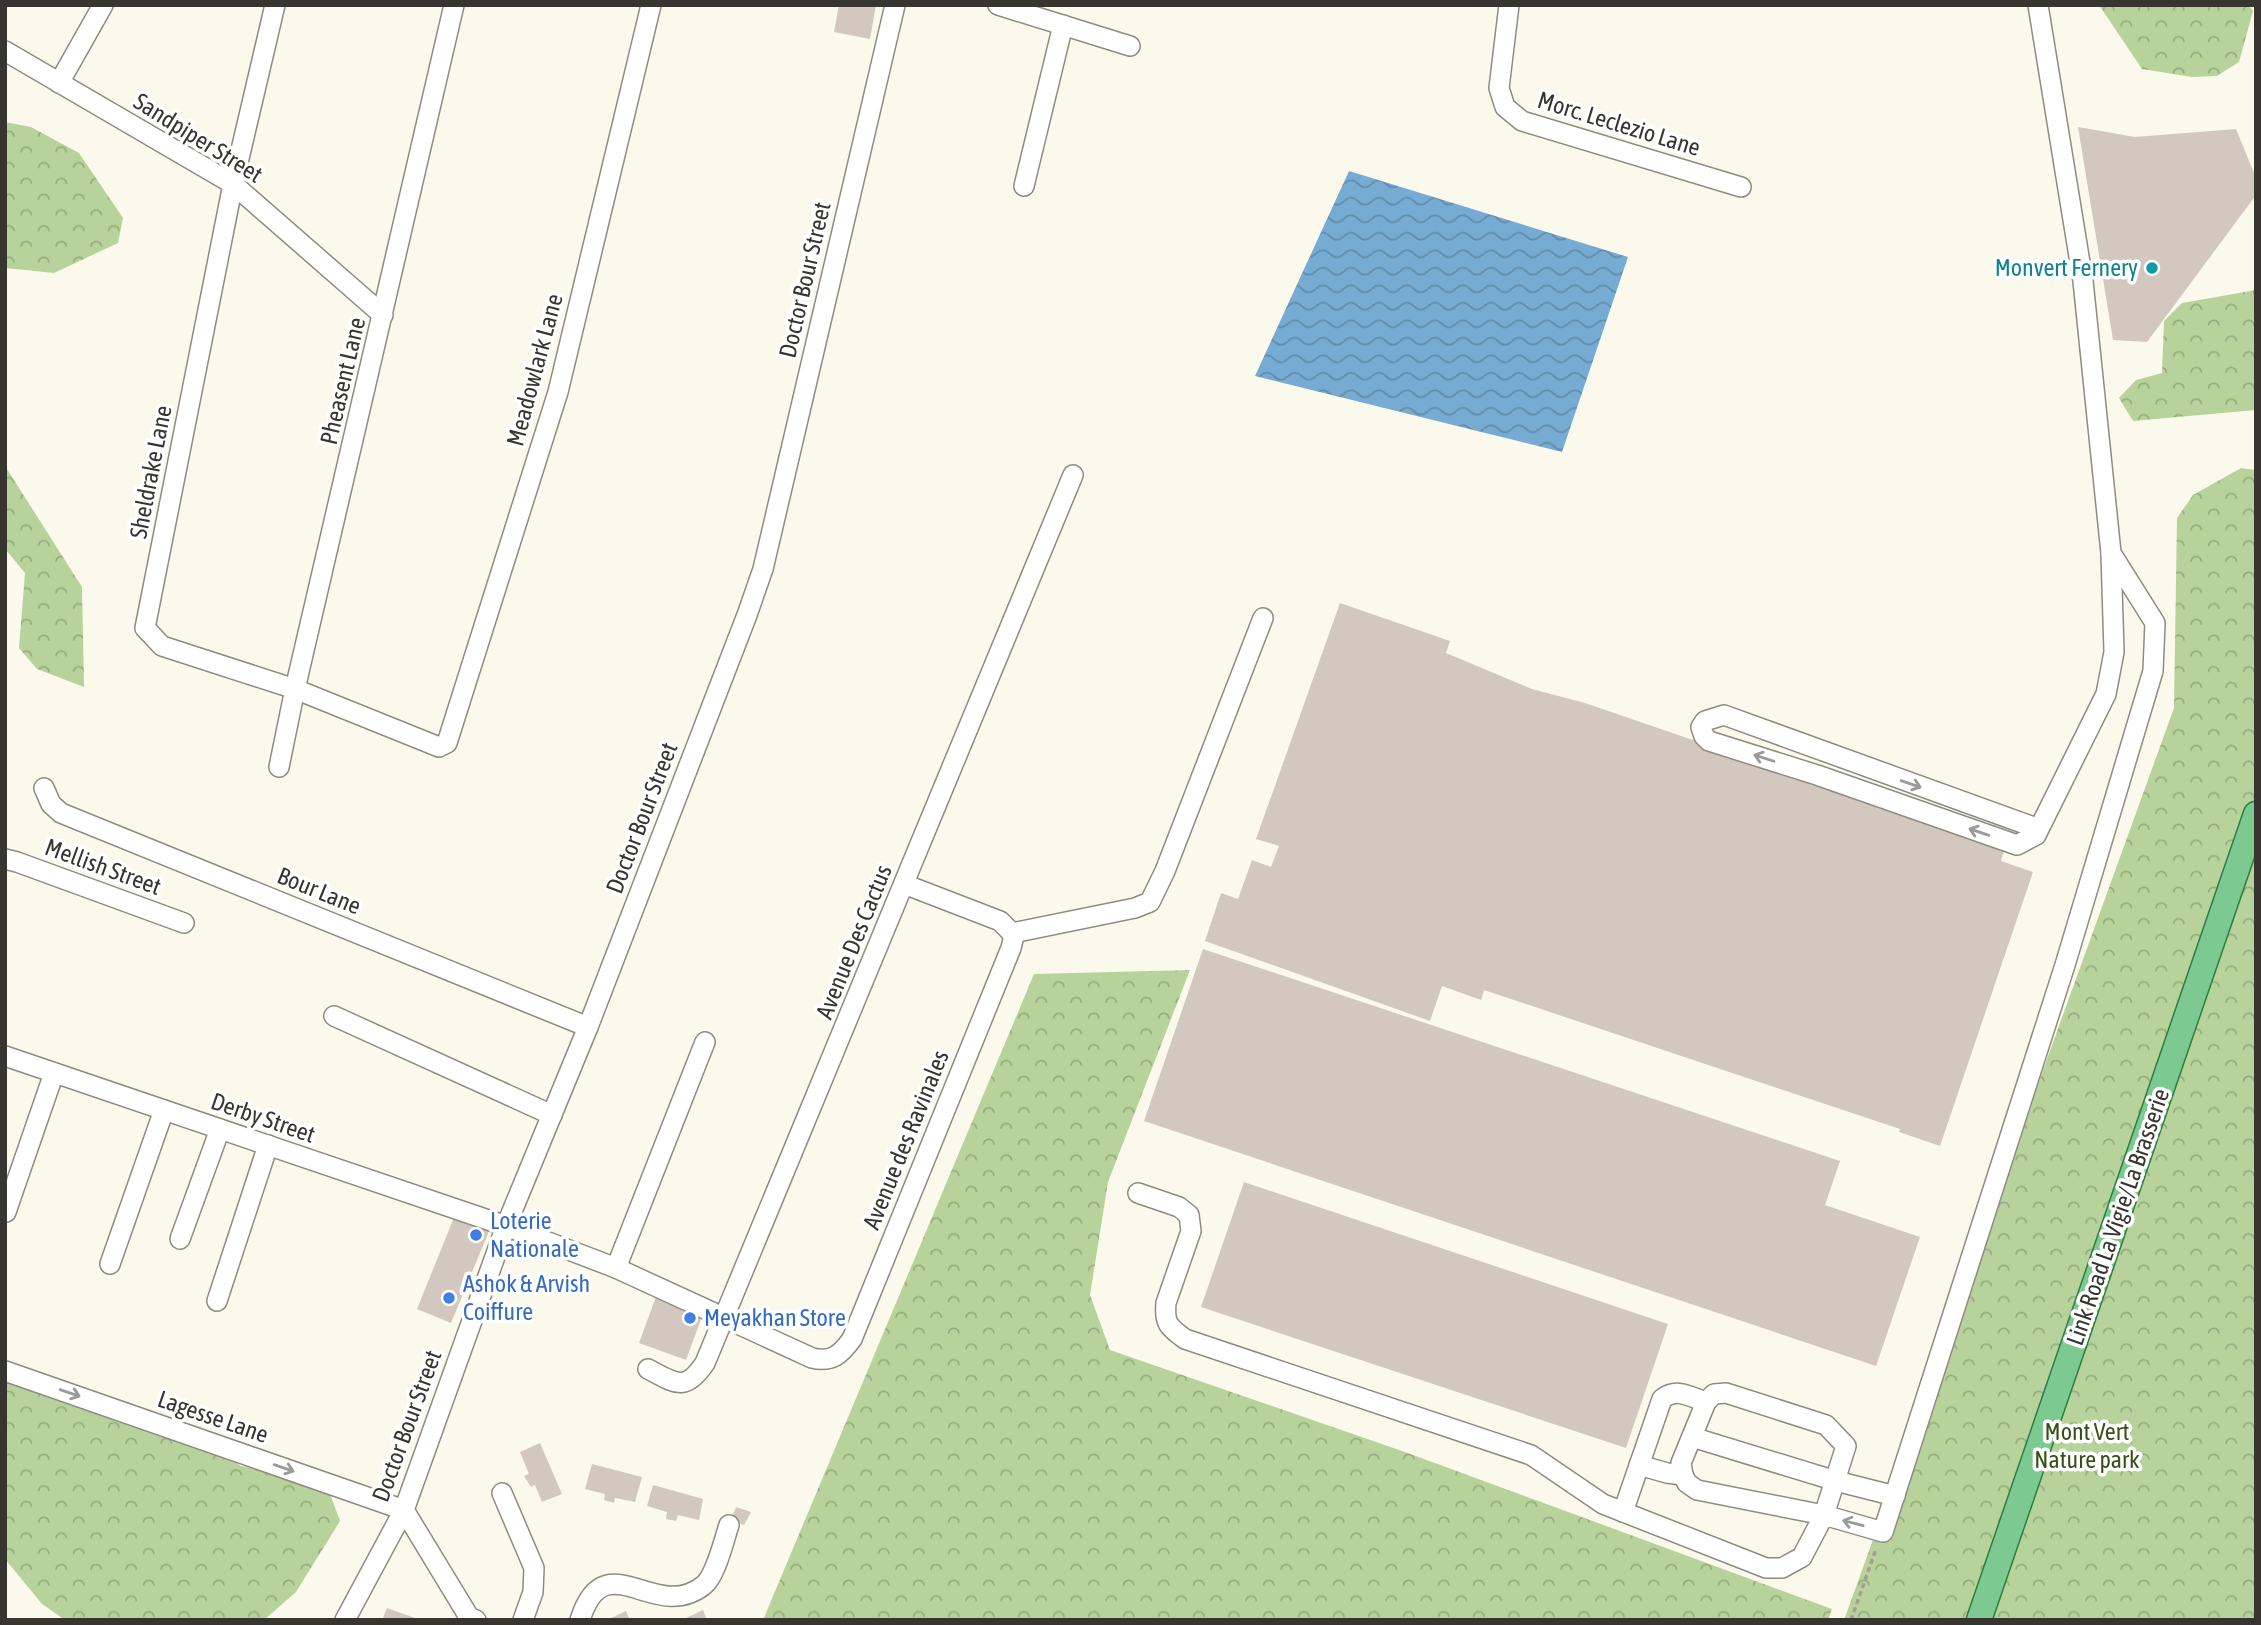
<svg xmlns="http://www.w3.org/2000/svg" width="2261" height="1625" font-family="'Asap Condensed',sans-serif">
<defs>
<pattern id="forest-crowns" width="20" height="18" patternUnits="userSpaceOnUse" patternTransform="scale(1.75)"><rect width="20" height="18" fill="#b7d39b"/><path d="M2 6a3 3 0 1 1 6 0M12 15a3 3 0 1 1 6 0" fill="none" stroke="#96ac7f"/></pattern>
<pattern id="water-waves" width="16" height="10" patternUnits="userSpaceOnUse" patternTransform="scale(1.75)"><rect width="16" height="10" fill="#76acd3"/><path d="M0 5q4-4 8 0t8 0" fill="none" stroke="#628dac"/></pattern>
</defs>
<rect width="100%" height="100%" fill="#fbf9ec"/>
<!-- forest -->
<g fill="url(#forest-crowns)">
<polygon points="2099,5 2249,5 2253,11 2239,62 2217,76 2192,77 2142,69"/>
<polygon points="5,122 31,127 79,153 123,218 118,243 54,273 5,268"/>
<polygon points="2256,290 2256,410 2133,421 2119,398 2136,380 2162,373 2164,321 2182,303"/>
<polygon points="5,466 82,587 84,687 37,669 19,648 25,573 5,549"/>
<polygon points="2241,468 2256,470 2256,1620 1844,1620 2174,708 2177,518 2193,495"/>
<polygon points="1190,970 1108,1182 1090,1295 1110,1350 1405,1452 1832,1609 1828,1620 763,1620 1034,974"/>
<polygon points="5,1375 163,1418 241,1466 304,1473 329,1491 340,1521 296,1592 264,1620 65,1620 42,1604 5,1559"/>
</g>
<!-- water -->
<polygon fill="url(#water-waves)" points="1349,171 1628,257 1562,452 1255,376"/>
<!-- building -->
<g fill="#d2c8bf">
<polygon points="839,5 876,5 870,39 834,32"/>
<polygon points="2078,127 2135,137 2236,129 2256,178 2256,195 2147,342 2113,340"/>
<polygon points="1340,603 1450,641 1446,653 1532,689 1585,703 2005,847 2001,861 2033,872 1940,1146 1899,1132 1900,1129 1484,990 1481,1000 1442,986 1430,1021 1205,941 1221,893 1238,899 1252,860 1271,867 1279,846 1256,839"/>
<polygon points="1203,949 1840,1161 1825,1205 1920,1237 1876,1366 1144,1121"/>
<polygon points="1244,1182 1668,1324 1626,1448 1201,1307"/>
<polygon points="457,1210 492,1224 451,1323 417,1309"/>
<polygon points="657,1294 704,1311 686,1360 639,1343"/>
<polygon points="540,1443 562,1494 542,1502 535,1485 531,1487 524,1476 529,1474 520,1452"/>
<polygon points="592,1464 642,1477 635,1502 615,1498 614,1503 604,1500 605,1494 585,1489"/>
<polygon points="653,1485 703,1499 699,1520 678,1515 676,1521 666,1519 667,1512 647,1506"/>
<polygon points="736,1507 751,1512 744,1525 731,1520"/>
<polygon points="387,1608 418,1619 418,1620 382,1620"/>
<polygon points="703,1610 707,1620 682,1620"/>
<polygon points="626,1611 630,1620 607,1620"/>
</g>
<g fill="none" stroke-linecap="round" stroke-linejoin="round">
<defs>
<g id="minor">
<polyline points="275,5 233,184 145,628 162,646 295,689 439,747 447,743 558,392 651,5"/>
<polyline points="998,5 1130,46"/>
<polyline points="1509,5 1499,88 1505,107 1522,121 1741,187"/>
<polyline points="5,51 233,184 383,315"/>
<polyline points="59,83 103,5"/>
<polyline points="1024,186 1063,25"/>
<polyline points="279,767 295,689 454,5"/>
<polyline points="44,788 51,804 61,813 588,1027"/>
<polyline points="2039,829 1724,715 1705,721 1701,727 1704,736 1709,741 1817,775 2017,845 2036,835 2106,694 2114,652 2111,554"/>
<polyline points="5,859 17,862 184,923"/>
<polyline points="904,884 1000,921 1012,933"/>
<polyline points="1012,933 1135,908 1150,902 1165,871 1263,618"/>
<polyline points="334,1016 552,1115"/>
<path d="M 5,1056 L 506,1226 L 616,1268 L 812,1358 C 832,1363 841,1354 852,1339 L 1011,948 L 1013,940 L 1012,933"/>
<path d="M 1138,1193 L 1179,1207 L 1189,1215 L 1191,1231 L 1166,1303 C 1164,1324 1169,1327 1185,1339 L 1531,1455 L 1603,1504 L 1766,1568 L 1782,1568 L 1802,1557 L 1824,1515 L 1846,1446 L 1826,1425 L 1726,1393 L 1714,1394 L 1706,1402 L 1681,1463 L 1683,1475 L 1687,1483 L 1697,1490 L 1824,1515 L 1883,1532 L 2065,965 L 2153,671 L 2155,623 L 2111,553 L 2083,281 L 2038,5"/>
<polyline points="6,1212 54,1073"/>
<polyline points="180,1239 220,1129"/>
<polyline points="110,1264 164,1110"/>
<polyline points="616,1268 705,1042"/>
<polyline points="217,1301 268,1145"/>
<path d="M 648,1369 C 675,1383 685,1393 705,1363 L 1073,475"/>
<polyline points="5,1371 404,1510 469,1617 476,1620"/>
<polyline points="1692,1437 1836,1481 1895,1496"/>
<polyline points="1639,1465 1667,1473 1683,1475"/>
<polyline points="502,1493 534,1568 533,1592 523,1620"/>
<path d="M 1623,1512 L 1662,1399 C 1677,1387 1690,1397 1706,1402"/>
<polyline points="345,1620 404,1510 506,1226 588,1027 747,615 763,569 895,5"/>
<path d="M 580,1620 C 605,1540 655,1625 704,1585 C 716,1575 724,1540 729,1525"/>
</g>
<polyline id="major" points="1979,1620 2256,814"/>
</defs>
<!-- minor casing -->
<use href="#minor" stroke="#8e8c80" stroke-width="22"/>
<!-- major casing -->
<use href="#major" stroke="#2c7e41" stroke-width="27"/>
<!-- path -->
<polyline stroke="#a19f96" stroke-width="3.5" stroke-dasharray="5 3.5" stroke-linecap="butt" points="1851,1620 1876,1549"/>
<!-- minor -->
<use href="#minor" stroke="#fff" stroke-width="19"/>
<!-- major -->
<use href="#major" stroke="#7dc992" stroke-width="24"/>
</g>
<!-- one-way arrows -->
<defs><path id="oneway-shaft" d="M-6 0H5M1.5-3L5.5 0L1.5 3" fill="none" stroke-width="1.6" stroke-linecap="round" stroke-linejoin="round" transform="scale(1.75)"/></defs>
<g stroke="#9a9a98">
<use href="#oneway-shaft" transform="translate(1764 758) rotate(-162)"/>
<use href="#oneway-shaft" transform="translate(1911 784) rotate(19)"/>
<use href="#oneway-shaft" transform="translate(1979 832) rotate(-161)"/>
<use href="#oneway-shaft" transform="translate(70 1393) rotate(19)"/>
<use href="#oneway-shaft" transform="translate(284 1468) rotate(19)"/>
<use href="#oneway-shaft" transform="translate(1853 1523) rotate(-165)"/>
</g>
<!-- markers -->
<circle fill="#0f9aa8" stroke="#fff" stroke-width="2.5" cx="2152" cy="268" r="7"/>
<g fill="#3f7fe0" stroke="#fff" stroke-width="2.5">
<circle cx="476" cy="1235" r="7"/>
<circle cx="449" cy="1298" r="7"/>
<circle cx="690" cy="1318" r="7"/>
</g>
<g text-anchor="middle" stroke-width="7" stroke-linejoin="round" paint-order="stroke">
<!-- street labels -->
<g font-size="24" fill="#363530" stroke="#fff">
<text transform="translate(1619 124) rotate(17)" y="8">Morc. Leclezio Lane</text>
<text transform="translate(198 138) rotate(32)" y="8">Sandpiper Street</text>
<text transform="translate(805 280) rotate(-77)" y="8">Doctor Bour Street</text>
<text transform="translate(535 370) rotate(-75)" y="8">Meadowlark Lane</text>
<text transform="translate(343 381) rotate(-77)" y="8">Pheasent Lane</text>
<text transform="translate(151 472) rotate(-79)" y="8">Sheldrake Lane</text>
<text transform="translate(642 818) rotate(-69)" y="8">Doctor Bour Street</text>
<text transform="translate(103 867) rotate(20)" y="8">Mellish Street</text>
<text transform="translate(319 891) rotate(22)" y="8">Bour Lane</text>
<text transform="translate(854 942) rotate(-68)" y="8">Avenue Des Cactus</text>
<text transform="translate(263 1118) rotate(19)" y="8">Derby Street</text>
<text transform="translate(906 1140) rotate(-68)" y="8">Avenue des Ravinales</text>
<text transform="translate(2118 1217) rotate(-71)" y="8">Link Road La Vigie/La Brasserie</text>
<text transform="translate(213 1417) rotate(19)" y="8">Lagesse Lane</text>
<text transform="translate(407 1426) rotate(-70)" y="8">Doctor Bour Street</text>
</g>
<!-- culture labels -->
<g font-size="24" fill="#0d838f" stroke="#fff" text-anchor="end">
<text x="2138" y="276">Monvert Fernery</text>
</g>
<!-- shop labels -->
<g font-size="24" fill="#366cbe" stroke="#fff" text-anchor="start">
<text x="490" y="1229">Loterie<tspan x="490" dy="28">Nationale</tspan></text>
<text x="463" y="1292">Ashok &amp; Arvish<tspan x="463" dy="28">Coiffure</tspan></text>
<text x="704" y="1326">Meyakhan Store</text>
</g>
<!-- park labels -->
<g font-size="24" fill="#375016" stroke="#fff">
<text x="2087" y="1440">Mont Vert<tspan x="2087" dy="28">Nature park</tspan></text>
</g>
</g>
<!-- border -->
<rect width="2261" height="1625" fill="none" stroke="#363530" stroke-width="14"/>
</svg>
